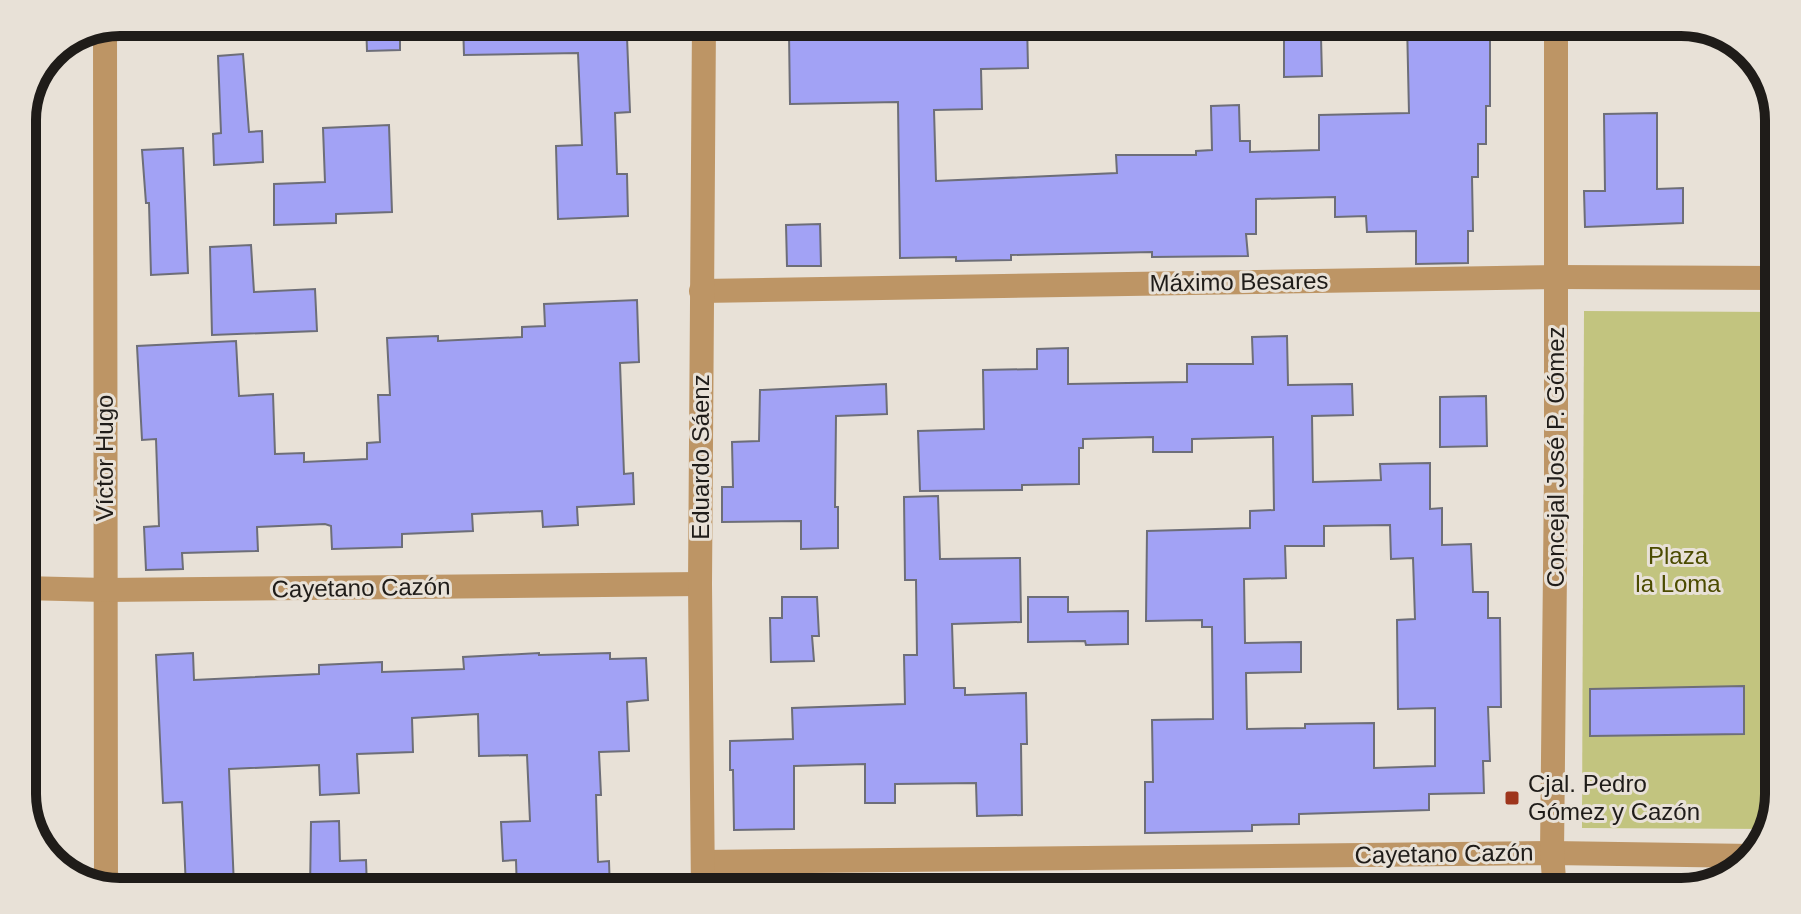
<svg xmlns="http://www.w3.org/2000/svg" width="1801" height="914" font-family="Arial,sans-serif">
<rect width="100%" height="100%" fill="#e8e1d7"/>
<!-- green -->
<polygon fill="#c2c47f" points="1584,311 1776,312 1769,829 1582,828"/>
<!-- building -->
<g fill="#a2a2f5" stroke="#6d6e78" stroke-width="2" fill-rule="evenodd">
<polygon points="366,22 400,22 400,50 367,51"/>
<polygon points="585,22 585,39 627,37 630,112 615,113 617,174 627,174 628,216 558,219 556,146 582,145 578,53 464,55 463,23"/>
<polygon points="943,22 1027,22 1028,68 981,69 982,109 934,110 936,181 1117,173 1116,155 1196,155 1196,151 1212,150 1211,106 1239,105 1240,141 1250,141 1250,152 1319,150 1319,115 1409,113 1407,22 1465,22 1464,28 1490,28 1490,106 1486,106 1486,144 1478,144 1478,177 1472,177 1473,231 1468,231 1468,263 1416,264 1416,231 1367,232 1366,216 1335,217 1335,197 1256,199 1256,234 1246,234 1248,256 1152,257 1152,252 1011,255 1011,260 956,261 956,257 900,258 898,102 790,104 789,33 943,30"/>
<polygon points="1321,37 1322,76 1284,77 1284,38"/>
<polygon points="243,54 249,132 262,131 263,162 214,165 213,134 221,133 218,56"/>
<polygon points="1657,113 1657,189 1683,188 1683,223 1585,227 1584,191 1605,191 1604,114"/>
<polygon points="389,125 392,212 336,214 336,223 274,225 274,184 325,182 323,128"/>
<polygon points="183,148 188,273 151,275 149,203 146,203 142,150"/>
<polygon points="820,224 821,266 787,266 786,225"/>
<polygon points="251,245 254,292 315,289 317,331 212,335 210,247"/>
<polygon points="637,300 639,362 620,363 624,474 633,473 634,504 577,507 578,525 543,527 542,511 472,514 473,531 402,534 402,547 332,549 331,526 325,524 257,527 258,551 182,553 183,569 146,570 144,527 159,526 156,439 142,440 137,346 236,341 239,396 273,394 275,454 304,453 304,462 367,459 367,443 380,442 378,395 390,395 387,338 438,336 438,341 522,337 522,327 545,326 544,304"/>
<path d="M 1287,336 L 1288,385 L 1352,384 L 1353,415 L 1312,416 L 1313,482 L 1381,480 L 1380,464 L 1430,463 L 1430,509 L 1442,508 L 1442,545 L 1471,544 L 1473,592 L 1488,592 L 1488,618 L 1500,618 L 1501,707 L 1488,707 L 1490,761 L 1483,761 L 1484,793 L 1429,794 L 1429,810 L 1299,814 L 1299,824 L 1252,825 L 1252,831 L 1145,833 L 1145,782 L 1153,782 L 1152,720 L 1213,719 L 1212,627 L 1202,627 L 1202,620 L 1146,621 L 1147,531 L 1250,528 L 1250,511 L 1274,510 L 1273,437 L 1192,439 L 1192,452 L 1153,452 L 1153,437 L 1083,439 L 1083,448 L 1079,448 L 1079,484 L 1022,485 L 1022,490 L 920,491 L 918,431 L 984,429 L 983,370 L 1037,369 L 1037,349 L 1068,348 L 1068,384 L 1187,382 L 1187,364 L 1253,364 L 1252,337 ZM 1390,525 L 1391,559 L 1413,558 L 1415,619 L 1397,620 L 1398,709 L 1435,708 L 1435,766 L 1374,768 L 1374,723 L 1305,724 L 1305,728 L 1247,729 L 1246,673 L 1301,672 L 1301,642 L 1245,643 L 1244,579 L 1286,578 L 1285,546 L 1324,546 L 1324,526 Z"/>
<polygon points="886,384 887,414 836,416 835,507 838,507 838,548 801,549 801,521 722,522 722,487 733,487 732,442 759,441 760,390"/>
<polygon points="1486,396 1487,446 1440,447 1440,397"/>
<polygon points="938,496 940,559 1020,558 1021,622 952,624 954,688 965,688 965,695 1026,693 1027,744 1021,744 1022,815 977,816 976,783 895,784 895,803 865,803 865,764 794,766 794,829 734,830 733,770 730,770 730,741 793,739 792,708 905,704 904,655 917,655 916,580 905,580 904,497"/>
<polygon points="782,597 817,597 819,636 812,636 814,661 771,662 770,618 782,618"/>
<polygon points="1028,597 1068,597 1068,612 1128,611 1128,644 1086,645 1085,641 1028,642"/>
<polygon points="193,653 194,680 319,674 319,665 382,662 382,672 464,669 463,657 539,653 539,655 610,653 610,659 646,658 648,700 627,702 629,751 599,752 601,795 596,795 598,862 609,861 610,892 517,892 516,860 503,861 501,822 530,821 527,755 479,756 478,714 412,718 413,752 357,754 359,793 320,795 319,765 229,769 234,886 186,887 182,802 163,803 156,655"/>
<polygon points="1744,686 1744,734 1590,736 1590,689"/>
<polygon points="339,821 340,861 366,860 367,888 310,891 311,822"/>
</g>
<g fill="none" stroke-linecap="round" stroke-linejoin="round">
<!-- minor -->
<g stroke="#bd9565" stroke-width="24">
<polyline points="105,28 106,889"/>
<polyline points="701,291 1557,277 1777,278"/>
<polyline points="22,588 105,590 700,584"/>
<polyline points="703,862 1552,853 1753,856"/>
<polyline points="703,892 700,584 704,22"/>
<polyline points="1555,892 1552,853 1556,477 1556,22"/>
</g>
</g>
<!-- markers -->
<rect fill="#9e351c" stroke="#e8e1d7" stroke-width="3" x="1504" y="790" width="16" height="16" rx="4"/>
<g text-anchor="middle" stroke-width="6" stroke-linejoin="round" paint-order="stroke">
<!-- street labels -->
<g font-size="24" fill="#1f1c19" stroke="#e8e1d7">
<text transform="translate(1239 282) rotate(-1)" y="8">Máximo Besares</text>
<text transform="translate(701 457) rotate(-90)" y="8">Eduardo Sáenz</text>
<text transform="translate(1556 457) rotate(-90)" y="8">Concejal José P. Gómez</text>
<text transform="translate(105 458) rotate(-90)" y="8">Víctor Hugo</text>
<text transform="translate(361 588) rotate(-1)" y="8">Cayetano Cazón</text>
<text transform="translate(1444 854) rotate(-1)" y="8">Cayetano Cazón</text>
</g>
<!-- park labels -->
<g font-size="24" fill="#4b4b00" stroke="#e8e1d7">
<text x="1678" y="564">Plaza<tspan x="1678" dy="28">la Loma</tspan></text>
</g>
<!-- poi labels -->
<g font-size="24" fill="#1f1c19" stroke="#e8e1d7" text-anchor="start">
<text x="1528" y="792">Cjal. Pedro<tspan x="1528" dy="28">Gómez y Cazón</tspan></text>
</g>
</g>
<!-- crop -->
<path d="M0 0H1801V914H0ZM120 36H1681A84 84 0 0 1 1765 120V794A84 84 0 0 1 1681 878H120A84 84 0 0 1 36 794V120A84 84 0 0 1 120 36Z" fill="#e8e1d7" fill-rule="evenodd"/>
<path fill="none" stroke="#1f1c19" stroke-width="10" d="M120 36H1681A84 84 0 0 1 1765 120V794A84 84 0 0 1 1681 878H120A84 84 0 0 1 36 794V120A84 84 0 0 1 120 36Z"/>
</svg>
